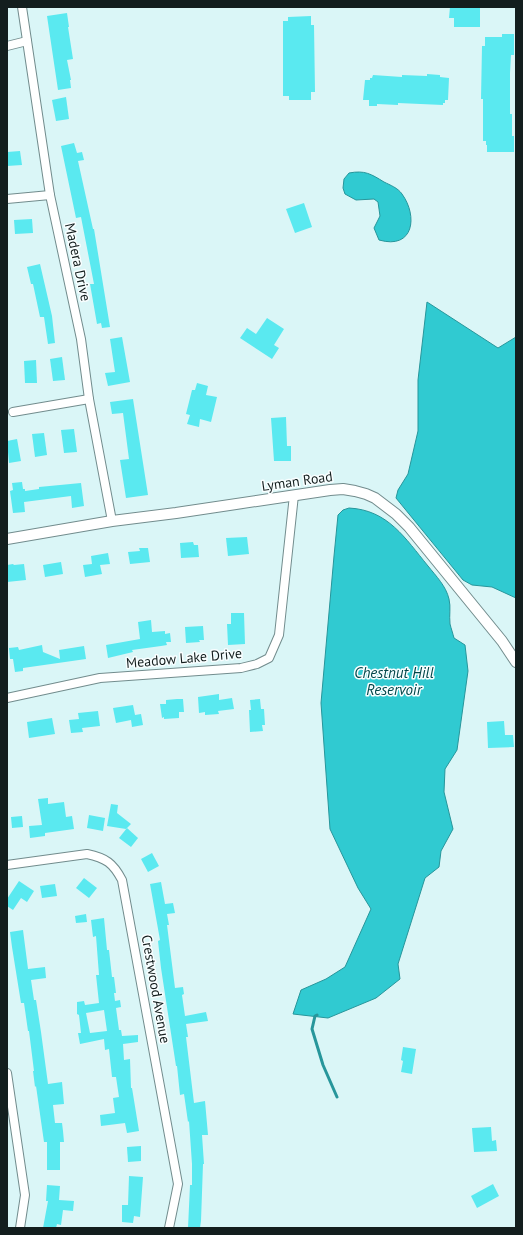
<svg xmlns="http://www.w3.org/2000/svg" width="523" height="1235" font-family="'PT Sans',sans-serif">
<rect width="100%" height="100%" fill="#daf6f7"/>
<!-- water -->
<g fill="#30cad1" stroke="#27969b">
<path d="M 349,173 C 365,170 371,174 384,182 C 390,185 398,188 402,194 C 418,216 414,250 379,240 L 374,228 L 380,216 L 378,202 L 374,199 L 356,200 L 345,194 L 343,188 L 344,179 Z"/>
<polygon points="427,302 498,348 516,337 516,598 492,587 472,585 463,580 396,498 398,490 408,474 418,431 418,380"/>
<path d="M 349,508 C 388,510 405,538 428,566 C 436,576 446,586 449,599 C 451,607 449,615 450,624 C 451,628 453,634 454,638 L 465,645 L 468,671 L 457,750 L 445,769 L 444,792 L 453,829 L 441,851 L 439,867 L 425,878 L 398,964 L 400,979 L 376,998 L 328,1018 L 293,1014 L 301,990 L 326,979 L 345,967 L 371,909 L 358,888 L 330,829 L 321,703 L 334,556 L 338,515 L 343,510 Z"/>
</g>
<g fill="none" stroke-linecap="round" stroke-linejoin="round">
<!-- stream -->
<polyline stroke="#27969b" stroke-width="3" points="317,1015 315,1016 312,1029 323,1065 337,1097"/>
</g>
<!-- building -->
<g fill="#5ae9f0" fill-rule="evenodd">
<polygon points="450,7 480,7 480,27 454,27 454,18 449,18"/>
<polygon points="67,13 69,27 68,27 73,59 67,60 71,80 70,80 71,88 58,90 47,16"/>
<polygon points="311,16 311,25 314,25 315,92 311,92 311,100 289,100 289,96 283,96 283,21 288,21 288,17"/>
<polygon points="502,34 514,34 514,55 511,55 510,73 510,114 512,114 512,136 514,136 514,152 487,152 487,145 486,145 486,141 483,141 483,99 481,99 482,46 485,46 485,37 502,37"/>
<polygon points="427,74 440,75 440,77 449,78 448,100 445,100 445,103 443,103 443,105 398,103 398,105 377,104 377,106 369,106 369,100 363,100 365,80 370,80 370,78 372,78 373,75 402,77 402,75 427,76"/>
<polygon points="66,97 69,119 56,121 52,100"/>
<polygon points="74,143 77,153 82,152 84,160 78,161 93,229 94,229 110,327 102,328 101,323 97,324 90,284 94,284 81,217 76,218 61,146"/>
<polygon points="20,151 22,165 7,166 7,152"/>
<polygon points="304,203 312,227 295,233 286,209"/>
<polygon points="32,219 33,233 15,234 14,220"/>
<polygon points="40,264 52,316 55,343 48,344 44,317 40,317 33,284 31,284 27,267"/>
<polygon points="267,318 284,329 274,345 279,348 272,359 240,338 247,328 256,334"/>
<polygon points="122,337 130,382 108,386 105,373 115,372 110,339"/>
<polygon points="62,357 65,380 53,381 50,359"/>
<polygon points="36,360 37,383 25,383 24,361"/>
<polygon points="197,383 208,386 206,395 217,397 211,422 200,419 199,427 187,424 190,415 186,414 192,390 195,390"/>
<polygon points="133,399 148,495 126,498 120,460 129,459 123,413 112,414 110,402"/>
<polygon points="286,417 287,446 291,446 291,461 274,461 271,418"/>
<polygon points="74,429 77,452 64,453 61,430"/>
<polygon points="44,433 47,455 35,457 32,434"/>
<polygon points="17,439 21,461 9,463 7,441"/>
<polygon points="22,482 23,489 25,489 25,491 39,489 39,487 81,483 84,506 72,508 71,496 24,502 25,512 13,513 10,491 13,490 12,483"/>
<polygon points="247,537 249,554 228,556 226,538"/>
<polygon points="193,542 194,545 198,545 199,557 181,558 180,543"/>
<polygon points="139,548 148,548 150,562 130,564 128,552 140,551"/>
<polygon points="108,553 110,564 100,565 102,574 85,577 83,565 92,564 91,556"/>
<polygon points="61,562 63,574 45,577 43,565"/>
<polygon points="13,564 14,565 24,564 26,580 7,582 7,565"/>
<polygon points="231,613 244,613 245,644 228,645 227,624 231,624"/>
<polygon points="151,620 152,632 165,631 165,634 170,633 171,642 166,642 167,645 161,646 132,650 133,652 108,658 106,645 140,639 138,622"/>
<polygon points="203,626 204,640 199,640 200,642 186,643 185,627"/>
<polygon points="42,645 43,652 60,659 59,650 84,646 86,659 23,668 23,671 15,672 13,659 10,659 9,648 18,647 19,650"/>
<polygon points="219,694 219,700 232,698 234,709 218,711 219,714 205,715 205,712 199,713 198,697"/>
<polygon points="177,699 183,699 184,712 179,712 179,718 164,719 164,717 162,718 160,704 166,704 166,700"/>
<polygon points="260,699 261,709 264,709 265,725 262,725 263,731 250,732 249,710 251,710 250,700"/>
<polygon points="133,705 135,715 141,714 143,725 132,727 131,720 116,723 113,708"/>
<polygon points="98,711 100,726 82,728 83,732 71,733 69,720 79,719 78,713"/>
<polygon points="52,718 55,734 29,738 27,722"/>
<polygon points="504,721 505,735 513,735 514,747 488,748 487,722"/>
<polygon points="48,798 48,804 64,802 66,817 72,816 74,829 45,833 45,836 30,838 29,826 42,825 38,799"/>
<polygon points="111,804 118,805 117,813 131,824 126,829 107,826"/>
<polygon points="89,815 105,818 103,831 87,828"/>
<polygon points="22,816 23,827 12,828 11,817"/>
<polygon points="127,828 138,838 131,847 119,838"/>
<polygon points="152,853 159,866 148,872 141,859"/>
<polygon points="84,878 97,888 89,898 76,888"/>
<polygon points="19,881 34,891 27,902 21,898 13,910 7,906 7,899"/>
<polygon points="161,882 165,904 173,903 175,913 167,914 169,925 167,925 175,988 183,987 184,994 182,995 185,1016 206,1012 208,1021 186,1024 188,1037 186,1037 194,1103 205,1101 208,1135 202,1135 204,1164 203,1164 201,1221 200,1228 188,1228 190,1185 192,1185 192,1164 189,1121 188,1122 184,1094 180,1095 177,1066 176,1066 161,968 158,941 160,940 150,884"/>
<polygon points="55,884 57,896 42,898 40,886"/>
<polygon points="86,914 87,922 76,923 75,916"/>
<path d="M 104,918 L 107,950 L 109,950 L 112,977 L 114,977 L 116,993 L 114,993 L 115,1001 L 120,1000 L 121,1007 L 116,1008 L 119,1030 L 121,1030 L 122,1036 L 138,1035 L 138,1042 L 123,1044 L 124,1060 L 130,1059 L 131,1088 L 132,1088 L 139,1131 L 127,1133 L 125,1123 L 101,1126 L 100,1115 L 115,1113 L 113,1098 L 119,1097 L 116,1077 L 112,1077 L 109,1049 L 105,1050 L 104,1039 L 80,1044 L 78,1033 L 81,1033 L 79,1015 L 77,1014 L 77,1002 L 84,1001 L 85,1005 L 99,1003 L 96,975 L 99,975 L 96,936 L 93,937 L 91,920 ZM 104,1010 L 107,1031 L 90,1033 L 86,1013 Z"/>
<polygon points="23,930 28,969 45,967 46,978 31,980 34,1000 36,1000 41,1032 48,1084 62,1082 64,1104 53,1105 55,1123 62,1123 63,1131 64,1142 60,1142 60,1170 47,1170 47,1142 44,1142 36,1086 35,1087 33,1071 34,1071 29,1031 28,1031 24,1003 21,1003 12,947 10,932"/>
<polygon points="403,1047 416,1049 412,1074 401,1072 403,1061 401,1060"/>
<polygon points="491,1127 492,1141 496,1140 497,1151 474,1152 472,1128"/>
<polygon points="141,1146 141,1161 128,1162 127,1147"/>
<polygon points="129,1176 143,1177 140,1217 134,1216 133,1223 122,1222 122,1205 128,1205"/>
<polygon points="493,1184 499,1196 477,1208 471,1196"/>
<polygon points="47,1185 60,1186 59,1200 74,1201 73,1211 63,1210 61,1225 57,1224 56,1228 43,1228 48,1201 46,1201"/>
</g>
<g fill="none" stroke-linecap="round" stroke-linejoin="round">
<defs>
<g id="minor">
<polyline points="22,7 50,195 81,339 89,399 112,521"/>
<polyline points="7,46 27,41"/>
<polyline points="7,199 50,195"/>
<polyline points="13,412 89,399"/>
<polyline points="7,698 100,678 241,668 257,664 269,658 279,635 294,495"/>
<path d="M 7,865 L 87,854 C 106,858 113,863 122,880 L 178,1184 L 169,1228"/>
<polyline points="7,1073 25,1195 20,1228"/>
</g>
<polyline id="tertiary" points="7,539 112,521 176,513 330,490 343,489 355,491 366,494 375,498 396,514 409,527 502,641 516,662"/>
</defs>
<!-- minor casing -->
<use href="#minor" stroke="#728c8d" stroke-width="10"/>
<!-- tertiary casing -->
<use href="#tertiary" stroke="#728c8d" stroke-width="12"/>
<!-- minor -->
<use href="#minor" stroke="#fff" stroke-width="8"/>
<!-- tertiary -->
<use href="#tertiary" stroke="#fff" stroke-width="10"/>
</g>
<g text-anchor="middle" stroke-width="3" stroke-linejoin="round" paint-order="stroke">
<!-- street labels -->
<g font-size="14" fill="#131e1e" stroke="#f9feff">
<text transform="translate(78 262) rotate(78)" y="5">Madera Drive</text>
<text transform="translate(297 481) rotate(-8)" y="5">Lyman Road</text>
<text transform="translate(184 658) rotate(-5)" y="5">Meadow Lake Drive</text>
<text transform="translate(156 989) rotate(80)" y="5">Crestwood Avenue</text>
</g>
<!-- water labels -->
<g font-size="15" font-style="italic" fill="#02474a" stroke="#f9feff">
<text x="394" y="678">Chestnut Hill<tspan x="394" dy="17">Reservoir</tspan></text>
</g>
</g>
<!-- border -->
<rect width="523" height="1235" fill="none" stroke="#131e1e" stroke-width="16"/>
</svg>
